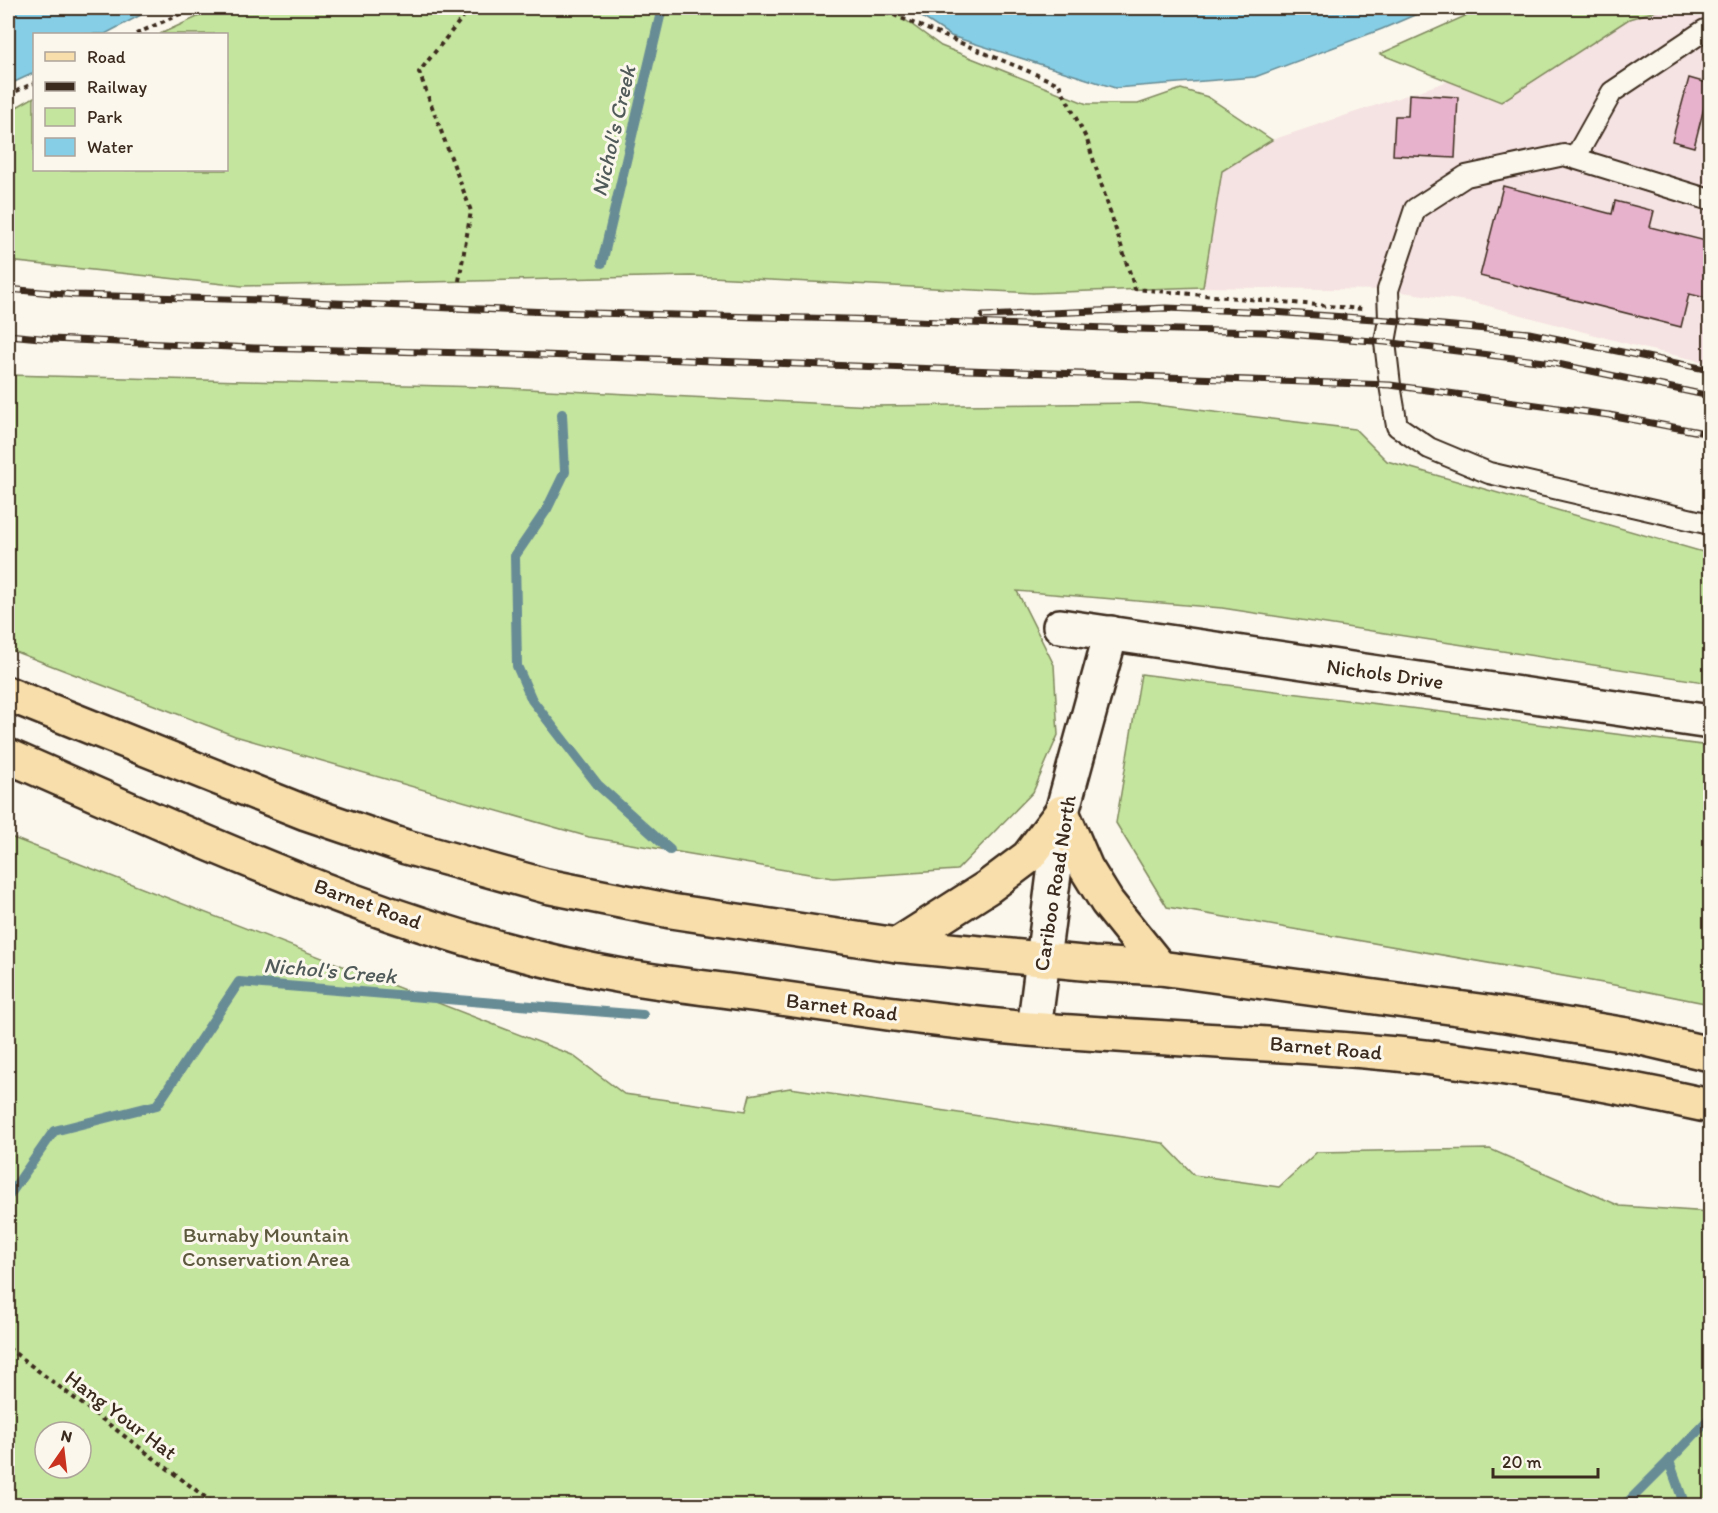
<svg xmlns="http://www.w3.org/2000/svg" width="1718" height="1513" font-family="Itim,sans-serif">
<rect width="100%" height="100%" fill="#fbf7ec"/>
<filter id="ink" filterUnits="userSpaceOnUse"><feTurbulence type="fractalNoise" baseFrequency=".0167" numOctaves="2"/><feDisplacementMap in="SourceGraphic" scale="12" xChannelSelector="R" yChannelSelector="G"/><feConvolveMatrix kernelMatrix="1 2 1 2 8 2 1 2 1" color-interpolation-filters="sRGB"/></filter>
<g filter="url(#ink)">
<!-- built -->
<polygon fill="#f5e2e2" points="1595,8 1710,8 1710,363 1647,349 1474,302 1388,290 1203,287 1222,171 1272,140 1497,65"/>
<!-- green -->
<g fill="#c4e59e" stroke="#80885e" stroke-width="1.5" fill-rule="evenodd">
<polygon points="217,8 889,8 941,46 1087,104 1138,104 1181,89 1208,97 1272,140 1222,171 1203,287 1033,293 691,276 242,286 8,261 8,112 34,97 34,170 226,170 226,34 160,34"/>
<polygon points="1483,8 1666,8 1629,19 1501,102 1380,54"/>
<polygon points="8,375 484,387 873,406 1139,403 1355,429 1387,461 1710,554 1710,683 1222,608 1017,591 1054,665 1058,735 1033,792 957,870 833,878 589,837 235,736 8,649"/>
<polygon points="1141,674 1710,746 1710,1004 1614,985 1167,907 1116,823"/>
<path d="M 8,836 L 572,1055 L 624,1094 L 746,1111 L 750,1095 L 790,1088 L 1163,1143 L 1194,1175 L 1279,1187 L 1317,1152 L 1490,1149 L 1620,1206 L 1710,1212 L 1710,1505 L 8,1505 ZM 45,1432 L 81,1432 L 81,1468 L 45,1468 Z"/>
</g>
<!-- water -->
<g fill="#85cee5" stroke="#678c95" stroke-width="1.5">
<polygon points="8,8 154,8 105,34 34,34 34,73 8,85"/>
<polygon points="908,8 1431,8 1382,29 1255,77 1115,88 951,36"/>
</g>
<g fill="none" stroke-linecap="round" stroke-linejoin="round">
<!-- stream -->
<g stroke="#678c95" stroke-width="10">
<polyline points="602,263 662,8"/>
<polyline points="562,414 565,472 547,509 515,556 517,666 532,700 598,785 670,850"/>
<polyline points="8,1197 54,1131 157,1105 239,982 643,1015"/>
<polyline points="1624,1506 1669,1461"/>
<polyline points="1685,1506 1669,1461 1710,1418"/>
</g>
</g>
<!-- building -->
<g fill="#e7b2cb" stroke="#3b2a1e" stroke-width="1.5">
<polygon points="1689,78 1710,84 1694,147 1672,141"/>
<polygon points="1409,94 1458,97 1455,158 1393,155 1395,116 1408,116"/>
<polygon points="1503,186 1612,214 1615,201 1654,211 1650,227 1710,242 1710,299 1689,294 1681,327 1480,276"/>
</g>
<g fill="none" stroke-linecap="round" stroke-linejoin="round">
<defs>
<g id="lane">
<polyline points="1575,158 1612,92 1705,30 1710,31"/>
<polyline points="1710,200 1564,155 1466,176 1415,209 1388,290 1389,320 1385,342 1390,385 1397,426 1429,448 1489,473 1710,524"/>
</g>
<g id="street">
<polyline points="1060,626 1710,722"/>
<polyline points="1034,1029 1062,812 1111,633"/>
</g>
<g id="primary">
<polyline points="8,694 306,813 406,847 546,886 671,911 897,945 1093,964 1160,968 1487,1012 1633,1036 1710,1054"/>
<path d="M 8,756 C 208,843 411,940 628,977 C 671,984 715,989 759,995 C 849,1008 939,1021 1029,1029 C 1155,1039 1281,1042 1407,1055 C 1509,1066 1610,1084 1710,1106"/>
<polyline points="897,945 988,887 1028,857 1062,812 1086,868 1107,902 1160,968"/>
</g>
</defs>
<!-- lane casing -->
<use href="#lane" stroke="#3b2a1e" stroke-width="24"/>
<!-- street casing -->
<use href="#street" stroke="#3b2a1e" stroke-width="38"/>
<!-- primary casing -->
<use href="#primary" stroke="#3b2a1e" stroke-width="38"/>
<!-- path -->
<g stroke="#3b2a1e" stroke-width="4" stroke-dasharray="4.5 4.5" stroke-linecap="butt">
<polyline points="877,8 1059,84 1087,140 1135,289 1362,309"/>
<polyline points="136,34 193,8"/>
<polyline points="8,95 34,83"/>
<polyline points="459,281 471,211 419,72 470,8"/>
<polyline points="8,1348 217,1506"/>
</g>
<!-- lane -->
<use href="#lane" stroke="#fbf7ec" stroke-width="20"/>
<!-- street -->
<use href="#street" stroke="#fbf7ec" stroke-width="33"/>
<!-- primary -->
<use href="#primary" stroke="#f8deab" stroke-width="33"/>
<defs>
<g id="rail">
<polyline points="8,289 75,295 262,300 550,312 887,320 1137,329 1263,332 1385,342 1553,363 1710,396"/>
<polyline points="983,316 1166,308 1272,312 1389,320 1529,333 1710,370"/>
<polyline points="8,335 51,339 254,348 513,354 1390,385 1609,415 1710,434"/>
</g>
</defs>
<!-- rail casing -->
<use href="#rail" stroke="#3b2a1e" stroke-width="7"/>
<!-- rail -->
<use href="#rail" stroke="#fbf7ec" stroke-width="4.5" stroke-dasharray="14" stroke-linecap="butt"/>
</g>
</g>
<g text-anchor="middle" stroke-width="6" stroke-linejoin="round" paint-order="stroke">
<!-- street labels -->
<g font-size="21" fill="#3b2a1e" stroke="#fbf7ec">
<text transform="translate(1385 674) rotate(8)" y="7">Nichols Drive</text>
<text transform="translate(1055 883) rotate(-81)" y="7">Cariboo Road North</text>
<text transform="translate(368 904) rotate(20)" y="7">Barnet Road</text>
<text transform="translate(842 1007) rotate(7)" y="7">Barnet Road</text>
<text transform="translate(1326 1048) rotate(5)" y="7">Barnet Road</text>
<text transform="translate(121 1415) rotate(37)" y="7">Hang Your Hat</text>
</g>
<!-- park labels -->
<g font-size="21" fill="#5d593e" stroke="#fbf7ec">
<text x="266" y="1242">Burnaby Mountain<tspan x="266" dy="24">Conservation Area</tspan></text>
</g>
<!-- water labels -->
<g font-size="22" font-style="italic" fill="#515b5a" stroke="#fbf7ec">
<text transform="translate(613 131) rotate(-77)" y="8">Nichol's Creek</text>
<text transform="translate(330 970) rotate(5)" y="8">Nichol's Creek</text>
</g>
</g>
<!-- margin -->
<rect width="1718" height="1513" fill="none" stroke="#fbf7ec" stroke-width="30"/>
<rect x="15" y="15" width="1688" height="1483" fill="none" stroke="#3b2a1e" stroke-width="2" filter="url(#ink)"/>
<!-- legend -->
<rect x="33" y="33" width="195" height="138" fill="#fbf7ec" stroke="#aea59a" stroke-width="1.5"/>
<rect x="45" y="52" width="30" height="9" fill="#f8deab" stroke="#aea59a" stroke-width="1.5"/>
<text x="87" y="63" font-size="18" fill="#3b2a1e">Road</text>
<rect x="45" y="82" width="30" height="9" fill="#3b2a1e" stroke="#aea59a" stroke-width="1.5"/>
<text x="87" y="93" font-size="18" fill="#3b2a1e">Railway</text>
<rect x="45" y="108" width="30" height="18" fill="#c4e59e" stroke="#aea59a" stroke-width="1.5"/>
<text x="87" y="123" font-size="18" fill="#3b2a1e">Park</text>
<rect x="45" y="138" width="30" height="18" fill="#85cee5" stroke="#aea59a" stroke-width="1.5"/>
<text x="87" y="153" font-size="18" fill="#3b2a1e">Water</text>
<!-- north arrow -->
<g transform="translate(63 1450) rotate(14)"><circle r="28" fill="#fbf7ec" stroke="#aea59a" stroke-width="1.5"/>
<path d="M0-4.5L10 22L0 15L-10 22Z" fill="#c8321e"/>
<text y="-9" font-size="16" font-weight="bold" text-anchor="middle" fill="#3b2a1e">N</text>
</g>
<!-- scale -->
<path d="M1493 1468v9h105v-9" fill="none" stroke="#3b2a1e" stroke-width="3"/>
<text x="1502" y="1468" font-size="18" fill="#3b2a1e" stroke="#fbf7ec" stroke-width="4.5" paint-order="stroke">20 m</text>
</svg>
